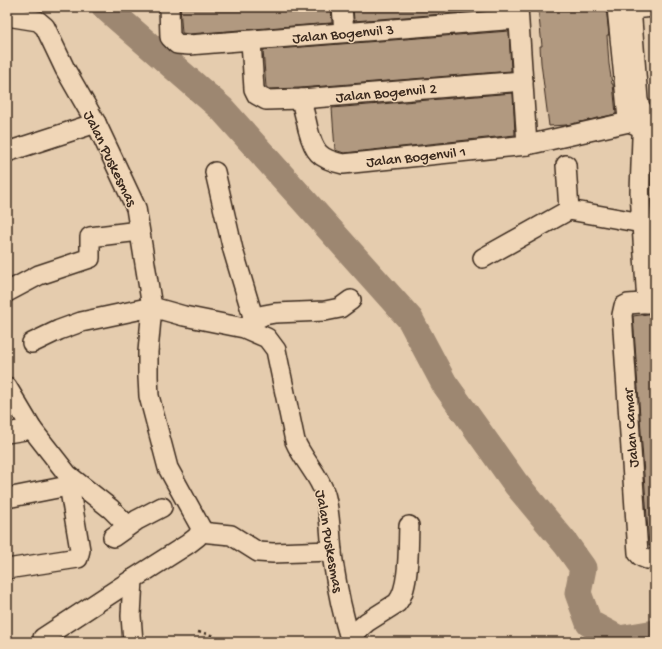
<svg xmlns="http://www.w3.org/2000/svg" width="662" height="649" font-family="'Gochi Hand',sans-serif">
<rect width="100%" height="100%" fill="#e5ccae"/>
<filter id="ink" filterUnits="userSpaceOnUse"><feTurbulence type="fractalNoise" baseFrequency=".025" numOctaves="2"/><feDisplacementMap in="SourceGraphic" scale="8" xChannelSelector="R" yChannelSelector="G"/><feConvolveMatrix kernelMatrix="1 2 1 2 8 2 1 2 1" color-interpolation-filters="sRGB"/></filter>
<g filter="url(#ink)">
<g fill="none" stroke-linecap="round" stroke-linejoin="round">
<!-- river -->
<polyline stroke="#9d8771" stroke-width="27" points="105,7 222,109 410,319 444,383 516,484 566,544 583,568 578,593 589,623 619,639 655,633"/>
</g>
<!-- building -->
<g fill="#b19980" stroke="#3b2a1e">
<polygon points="180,7 290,7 290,9 331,7 332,23 189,34 182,33"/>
<polygon points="353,7 507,7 507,9 354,21"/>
<polygon points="538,7 606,7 609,35 607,35 609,64 612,84 613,84 616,114 567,125 549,126 541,63 540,46 542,46"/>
<polygon points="509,31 511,71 300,88 269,89 266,87 263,50"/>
<polygon points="513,93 515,135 344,153 335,150 332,108"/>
<polygon points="655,313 655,545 649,546 633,316"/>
</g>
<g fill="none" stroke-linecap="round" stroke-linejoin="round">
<defs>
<g id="minor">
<polyline points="169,7 170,37 177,44 189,45 518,19"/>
<polyline points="342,7 344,32"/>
<polyline points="518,7 527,145"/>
<path d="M 617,7 L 628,119 C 634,128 645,126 655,125"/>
<polyline points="631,7 638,100 641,110"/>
<polyline points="619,10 655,7"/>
<polyline points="7,16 38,21 45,27 65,69 96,123 136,208 152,307 148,352 148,377 149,396 168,468 201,528 200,532 197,537 188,544 133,579 131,616 133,642"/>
<polyline points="251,41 254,89 257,95 266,100 301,99 523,81"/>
<path d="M 301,99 C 303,109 306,119 308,129 C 314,152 319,159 343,164 L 527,145 L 629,122 L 641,110"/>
<polyline points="643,111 640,192 647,303"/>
<polyline points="7,152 96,123"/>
<polyline points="566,165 569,210 642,223"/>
<polyline points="215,172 233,250 254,320"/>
<polyline points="483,258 569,210"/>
<polyline points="7,292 39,275 90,258 90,237 139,231"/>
<path d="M 655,302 L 628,304 L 624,306 L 622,315 L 638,553 C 642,559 648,560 655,559"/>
<polyline points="245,327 254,320 264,315 275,313 325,311 340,308 351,300"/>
<path d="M 32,343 L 59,330 L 81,322 L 152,307 L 184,316 L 244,328 L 267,338 L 276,350 L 295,441 C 303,460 319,475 325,494 C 331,516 330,539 333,561 C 337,588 343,616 351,642"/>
<polyline points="7,387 32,429 68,475 111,509 128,526"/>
<polyline points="7,433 32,429"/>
<polyline points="7,498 78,484"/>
<polyline points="200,532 231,535 258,552 273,553 332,551"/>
<polyline points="113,537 137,520 162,507"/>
<polyline points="7,569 78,558 80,550 69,485"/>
<path d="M 350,637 L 367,622 L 397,603 C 410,588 408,546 409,526"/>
<polyline points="43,638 133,579"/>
</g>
</defs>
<!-- minor casing -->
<use href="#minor" stroke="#3b2a1e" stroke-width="22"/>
<!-- path -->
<path stroke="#3b2a1e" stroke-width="2.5" stroke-dasharray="3 3" stroke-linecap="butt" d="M 198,632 C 206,634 214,634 219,642"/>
<!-- minor -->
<use href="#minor" stroke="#f0d6b7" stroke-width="19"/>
</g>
</g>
<g text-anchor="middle" stroke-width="3" stroke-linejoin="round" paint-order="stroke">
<!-- street labels -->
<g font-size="15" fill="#3b2a1e" stroke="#f0d6b7">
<text transform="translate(343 33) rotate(-5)" y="5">Jalan Bogenvil 3</text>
<text transform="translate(386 92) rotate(-5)" y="5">Jalan Bogenvil 2</text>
<text transform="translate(416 156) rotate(-6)" y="5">Jalan Bogenvil 1</text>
<text transform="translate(111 158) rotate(64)" y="5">Jalan Puskesmas</text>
<text transform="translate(630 428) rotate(-94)" y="5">Jalan Camar</text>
<text transform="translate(330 541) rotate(80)" y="5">Jalan Puskesmas</text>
</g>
</g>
<!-- margin -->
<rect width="662" height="649" fill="none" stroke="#f0d6b7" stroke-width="24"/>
<rect x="12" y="12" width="638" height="625" fill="none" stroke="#3b2a1e" stroke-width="1.5" filter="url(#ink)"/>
</svg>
